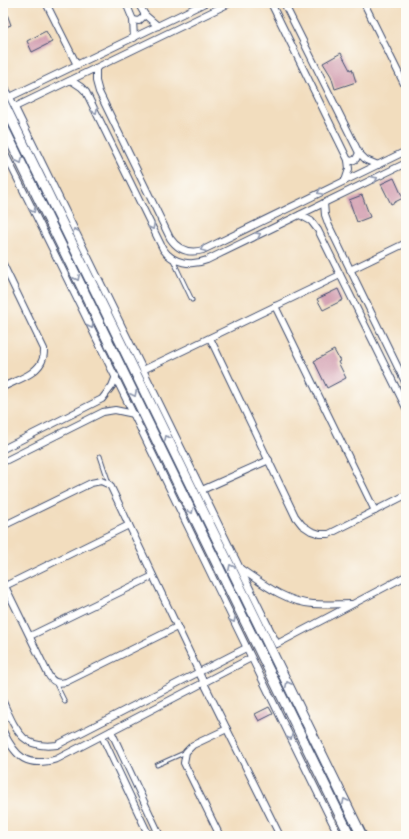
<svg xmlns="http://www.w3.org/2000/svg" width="409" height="839" font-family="'Comic Neue',sans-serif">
<rect width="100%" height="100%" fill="#fdfcf7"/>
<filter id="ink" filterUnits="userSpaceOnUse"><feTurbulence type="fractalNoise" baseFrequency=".025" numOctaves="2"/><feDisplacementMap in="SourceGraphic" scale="8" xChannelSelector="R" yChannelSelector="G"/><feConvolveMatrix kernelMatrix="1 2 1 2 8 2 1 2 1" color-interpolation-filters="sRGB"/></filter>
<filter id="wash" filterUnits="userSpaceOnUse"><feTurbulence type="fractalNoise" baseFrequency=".012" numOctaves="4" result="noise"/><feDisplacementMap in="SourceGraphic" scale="16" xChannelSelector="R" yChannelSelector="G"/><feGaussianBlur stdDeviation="0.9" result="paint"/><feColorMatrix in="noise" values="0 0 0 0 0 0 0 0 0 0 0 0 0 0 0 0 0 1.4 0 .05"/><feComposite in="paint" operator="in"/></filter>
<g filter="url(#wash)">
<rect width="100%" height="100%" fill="#f2ddbe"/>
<g id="blocks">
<!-- building -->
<g fill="#ce94a9">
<polygon points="3,3 11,25 3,28"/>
<polygon points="46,31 52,42 32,52 27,41"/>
<polygon points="341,53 350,70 352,69 356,82 335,89 331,76 323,63"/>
<polygon points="394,178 403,198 391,204 381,184"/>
<polygon points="362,195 370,217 357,222 349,200"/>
<polygon points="338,289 343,300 323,310 317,299"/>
<polygon points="334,350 340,361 338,362 346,378 327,388 314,361"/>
<polygon points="269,707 273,714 259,721 255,714"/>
</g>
</g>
</g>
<g filter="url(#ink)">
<use href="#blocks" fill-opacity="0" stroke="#3b496c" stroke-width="1"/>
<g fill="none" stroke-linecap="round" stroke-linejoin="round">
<defs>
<g id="lane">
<polyline points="173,260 192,300"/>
<polyline points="100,456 109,483"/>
<polyline points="55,682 65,702"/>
<polyline points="157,765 186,752"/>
</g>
<g id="street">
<polyline points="46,3 77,65"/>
<polyline points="126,3 133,20 134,38"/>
<polyline points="138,3 145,15 158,26"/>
<polyline points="271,3 348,160 349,169 345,181"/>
<polyline points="284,3 359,153 366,160 378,165"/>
<polyline points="364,3 406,88"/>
<polyline points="133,20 139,21 145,15"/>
<path d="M 96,68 L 96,81 L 99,92 L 170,238 C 178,250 189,254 203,250 L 406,151"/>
<path d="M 72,81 L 81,87 L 86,92 L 163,249 C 173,264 192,266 207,260 L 406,163"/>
<polyline points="3,83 277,644 406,576"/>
<polyline points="10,97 205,3"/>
<polyline points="15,107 230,3"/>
<path d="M 3,150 C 117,376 224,604 336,830 L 341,836"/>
<polyline points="348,160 352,161 356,159 359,153"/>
<polyline points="324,203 325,215 329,226 406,384"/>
<polyline points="300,215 311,221 318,230 406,408"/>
<path d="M 3,264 L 44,349 C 44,352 44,356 43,358 C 39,374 16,380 3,387"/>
<polyline points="350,270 406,243"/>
<polyline points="275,306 375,511"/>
<polyline points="210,338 295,516 302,525 311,531 320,534 329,534 406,495"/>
<polyline points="143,370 340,275"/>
<polyline points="3,449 102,399 112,386 116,376"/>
<polyline points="3,462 103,412 115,410 134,414"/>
<polyline points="202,490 269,460"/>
<polyline points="3,526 91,483 101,481 110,485 204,683 280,836"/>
<path d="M 241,569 C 263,584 286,602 313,604 C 326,605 338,604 351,604"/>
<path d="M 3,582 L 48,674 C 52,682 57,684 66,682 L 177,627"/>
<polyline points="5,586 129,525"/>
<polyline points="30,636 153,576"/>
<path d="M 3,702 C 16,730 22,750 57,745 L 246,648"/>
<path d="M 3,731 C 16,758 27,768 57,759 L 251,658"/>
<polyline points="111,731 160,836"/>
<polyline points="102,736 149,836"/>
<polyline points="220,836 184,763 186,752 193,745 227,729"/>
</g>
<g id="secondary">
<polyline points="3,102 362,836"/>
<polyline points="3,126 350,836"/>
</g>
</defs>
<!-- lane casing -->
<use href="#lane" stroke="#3b496c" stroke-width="5"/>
<!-- street casing -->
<use href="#street" stroke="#3b496c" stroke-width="8"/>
<!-- secondary casing -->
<use href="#secondary" stroke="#3b496c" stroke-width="11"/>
<!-- lane -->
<use href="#lane" stroke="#fff" stroke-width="3"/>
<!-- street -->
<use href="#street" stroke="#fff" stroke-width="6"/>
<!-- secondary -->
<use href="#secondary" stroke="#fff" stroke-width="9"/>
</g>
<!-- one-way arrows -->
<defs><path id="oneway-chevron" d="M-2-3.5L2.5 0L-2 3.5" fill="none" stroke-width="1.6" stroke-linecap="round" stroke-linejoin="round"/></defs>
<g stroke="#8d97ae">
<use href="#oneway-chevron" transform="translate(95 111) rotate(64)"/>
<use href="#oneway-chevron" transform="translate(20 161) rotate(64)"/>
<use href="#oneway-chevron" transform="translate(375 179) rotate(-26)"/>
<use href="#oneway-chevron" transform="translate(320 192) rotate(154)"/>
<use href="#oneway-chevron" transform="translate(33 210) rotate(63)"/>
<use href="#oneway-chevron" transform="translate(152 227) rotate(64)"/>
<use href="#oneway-chevron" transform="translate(75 231) rotate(-116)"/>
<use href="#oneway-chevron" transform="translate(258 235) rotate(-26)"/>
<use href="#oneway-chevron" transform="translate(203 249) rotate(159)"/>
<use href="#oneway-chevron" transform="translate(77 278) rotate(64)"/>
<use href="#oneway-chevron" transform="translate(91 326) rotate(64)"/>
<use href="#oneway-chevron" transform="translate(134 394) rotate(64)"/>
<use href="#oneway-chevron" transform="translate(167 438) rotate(-116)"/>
<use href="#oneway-chevron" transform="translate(191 511) rotate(64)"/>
<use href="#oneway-chevron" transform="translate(231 567) rotate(-116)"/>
<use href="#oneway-chevron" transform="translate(233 620) rotate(64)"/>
<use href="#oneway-chevron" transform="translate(288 684) rotate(-116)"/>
<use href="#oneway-chevron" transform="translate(290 737) rotate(64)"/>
<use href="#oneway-chevron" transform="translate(345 801) rotate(-116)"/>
</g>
</g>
<!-- margin -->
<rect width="409" height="839" fill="none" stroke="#fdfcf7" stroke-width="16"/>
</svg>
